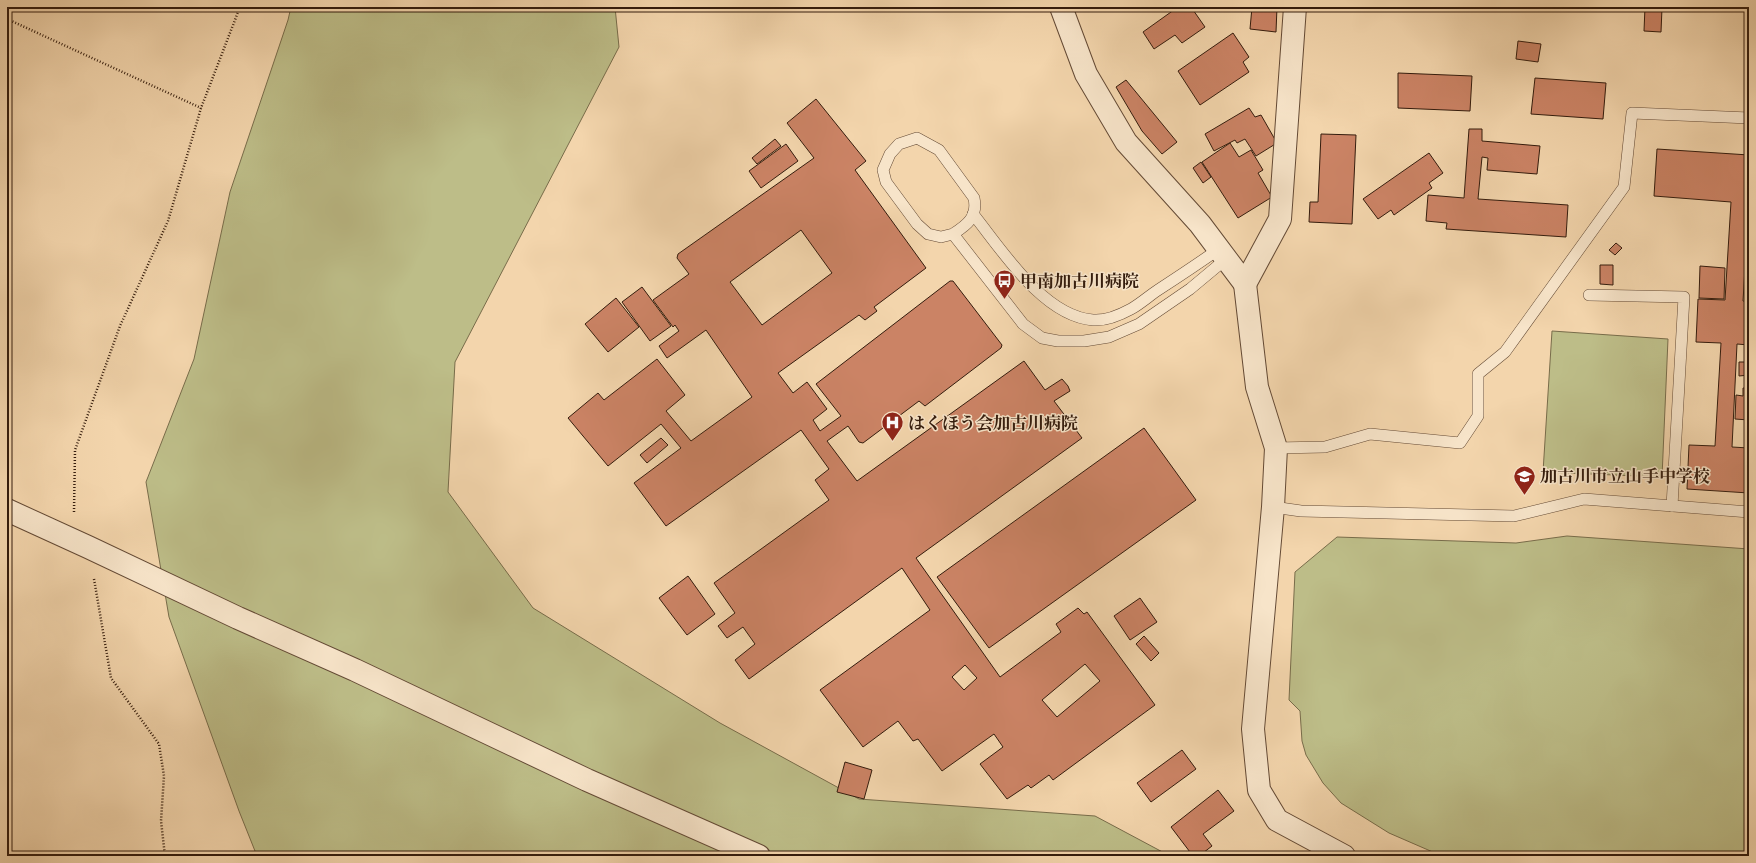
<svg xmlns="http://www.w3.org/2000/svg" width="1756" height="863" font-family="'IM FELL DW Pica','Noto Serif JP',serif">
<rect width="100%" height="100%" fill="#f3d5ac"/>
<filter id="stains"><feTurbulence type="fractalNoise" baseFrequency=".005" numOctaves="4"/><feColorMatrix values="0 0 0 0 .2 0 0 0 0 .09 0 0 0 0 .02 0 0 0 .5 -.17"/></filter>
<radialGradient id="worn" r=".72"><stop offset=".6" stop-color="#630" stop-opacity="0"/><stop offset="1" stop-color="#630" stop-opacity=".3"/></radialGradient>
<!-- green -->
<g fill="#bdbd88" stroke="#786c4a">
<polygon points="291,7 615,7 619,47 455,362 448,492 533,608 720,723 859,799 1095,816 1170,856 257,856 239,811 169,617 146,482 194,359 230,192 288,20"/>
<polygon points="1552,331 1668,339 1662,477 1543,472"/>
<polygon points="1567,536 1749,549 1749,856 1442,856 1389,833 1341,803 1323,783 1306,755 1302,741 1300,711 1289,700 1295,572 1337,537 1516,543"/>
</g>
<!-- building -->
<g fill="#cb8365" stroke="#341c0d" fill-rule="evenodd">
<polygon points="1178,7 1191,7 1205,27 1182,43 1175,35 1154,49 1143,32"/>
<polygon points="1252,7 1277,7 1276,32 1250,29"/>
<polygon points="1645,7 1662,8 1661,32 1644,31"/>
<polygon points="1233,33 1249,57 1243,62 1249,72 1200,105 1178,71"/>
<polygon points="1518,41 1541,44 1538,62 1516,59"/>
<polygon points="1398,73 1472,76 1470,111 1398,108"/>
<polygon points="1535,78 1606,83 1603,119 1531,114"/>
<polygon points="1126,80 1177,142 1162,154 1142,131 1116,87"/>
<path d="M 816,99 L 866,161 L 855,170 L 926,268 L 874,307 L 877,311 L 865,320 L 859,315 L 778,373 L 793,393 L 807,382 L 827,409 L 813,420 L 820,431 L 841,416 L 816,384 L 950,281 L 953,281 L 1002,345 L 1001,348 L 925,406 L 919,401 L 863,443 L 859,442 L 848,426 L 827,441 L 857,481 L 1024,361 L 1045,390 L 1062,379 L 1068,386 L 1070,391 L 1054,401 L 1082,438 L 916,558 L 1000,677 L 1061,632 L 1056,624 L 1078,608 L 1084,614 L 1087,612 L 1155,705 L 1053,780 L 1049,775 L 1031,788 L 1028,785 L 1007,799 L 980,764 L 1003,747 L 994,734 L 942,771 L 918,739 L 913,741 L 898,721 L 863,747 L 820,690 L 930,610 L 902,568 L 749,679 L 735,660 L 755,644 L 743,627 L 727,638 L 718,626 L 735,613 L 714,583 L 829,500 L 815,480 L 829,469 L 801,430 L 666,526 L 634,483 L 681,448 L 661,424 L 608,466 L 568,418 L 598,393 L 604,400 L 657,359 L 685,395 L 666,411 L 691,441 L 752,397 L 706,330 L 667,358 L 659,346 L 679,331 L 675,325 L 673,327 L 653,300 L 689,274 L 677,258 L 678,254 L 814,158 L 787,123 ZM 801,230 L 832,273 L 762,325 L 730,282 ZM 1085,664 L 1100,681 L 1057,717 L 1042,700 ZM 965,665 L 977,678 L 964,690 L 952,677 Z"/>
<polygon points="1249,108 1255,117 1261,115 1277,143 1256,156 1245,139 1237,143 1235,140 1214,151 1205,134"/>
<polygon points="1469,129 1482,129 1482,141 1540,146 1537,174 1487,170 1488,158 1482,157 1478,199 1568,205 1566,237 1446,229 1447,223 1426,221 1428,195 1464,198"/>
<polygon points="1321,134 1356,135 1352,224 1309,222 1310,202 1318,202"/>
<polygon points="775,139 781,146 757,164 752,158"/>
<polygon points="1230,143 1239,157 1251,150 1263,170 1258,173 1272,197 1238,218 1202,162"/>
<polygon points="786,144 798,161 761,188 749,171"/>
<polygon points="1657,149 1749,155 1749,203 1743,301 1749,302 1749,345 1737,344 1732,447 1749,448 1749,493 1687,489 1689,445 1715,446 1721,343 1696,342 1698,299 1725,300 1731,202 1654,196"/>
<polygon points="1429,153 1443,173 1429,183 1432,188 1394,215 1391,210 1378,219 1363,199"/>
<polygon points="1201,162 1211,177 1203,183 1193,168"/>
<polygon points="1616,243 1622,248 1615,255 1609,250"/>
<polygon points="1600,265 1613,265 1613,285 1600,284"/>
<polygon points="1700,266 1725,268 1724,299 1699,298"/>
<polygon points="642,287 671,326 650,341 622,302"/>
<polygon points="616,298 639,327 608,352 585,324"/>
<polygon points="1739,362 1749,362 1749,375 1739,376"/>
<polygon points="1743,388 1749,388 1749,420 1735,419 1736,395 1743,396"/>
<polygon points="1144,428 1196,500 989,648 937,577"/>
<polygon points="661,438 668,445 647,463 640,455"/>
<polygon points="688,576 715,614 687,635 659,598"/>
<polygon points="1140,598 1157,622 1130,640 1114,616"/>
<polygon points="1144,636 1159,653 1151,661 1136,644"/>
<polygon points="1182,750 1196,769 1151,802 1137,783"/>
<polygon points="845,762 872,770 864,799 837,792"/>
<polygon points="1218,790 1234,811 1203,834 1212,846 1199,856 1193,856 1171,827"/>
</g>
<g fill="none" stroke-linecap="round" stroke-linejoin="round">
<defs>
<g id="service">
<path d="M 973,214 C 1002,250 1043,316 1093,320 C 1105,321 1120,315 1131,309 C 1140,304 1149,296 1158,290 C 1178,277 1199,263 1219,249"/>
<path d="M 953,234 C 967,225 978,217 974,198 L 939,150 L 917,138 L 899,144 L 890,154 L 883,170 L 886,182 L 917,224 L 928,234 L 941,237 L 953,234 L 1023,324 L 1042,338 L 1058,341 L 1084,341 L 1109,337 L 1139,324 L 1190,289 L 1226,259"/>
<polyline points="1589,295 1684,297 1672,506"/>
<polyline points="1276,448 1325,447 1370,434 1460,443 1478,416 1478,374 1505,352 1624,187 1632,113 1749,118"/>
<polyline points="1273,507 1301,511 1514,516 1584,499 1749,512"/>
</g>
<g id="minor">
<polyline points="1061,7 1086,74 1126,142 1200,224 1245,284 1280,219 1295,7"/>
<polyline points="7,510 88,547 238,618 355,670 587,780 759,856"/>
</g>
<polyline id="tertiary" points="1245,284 1257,387 1276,448 1273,507 1253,729 1259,790 1277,820 1344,856"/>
</defs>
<!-- service casing -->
<use href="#service" stroke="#644a35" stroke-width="12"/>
<!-- minor casing -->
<use href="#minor" stroke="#644a35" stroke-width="24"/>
<!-- tertiary casing -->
<use href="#tertiary" stroke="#644a35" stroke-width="24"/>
<!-- path -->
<g stroke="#341c0d" stroke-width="2.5" stroke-dasharray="1 2" stroke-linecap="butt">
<polyline points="7,19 201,108"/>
<polyline points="74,512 75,450 120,326 168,221 201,108 240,7"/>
<polyline points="94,579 111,678 159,744 164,776 161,821 165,856"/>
</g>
<!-- service -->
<use href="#service" stroke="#f7e4c9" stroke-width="11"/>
<!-- minor -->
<use href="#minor" stroke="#f7e4c9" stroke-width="22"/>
<!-- tertiary -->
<use href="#tertiary" stroke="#f7e4c9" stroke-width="22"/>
</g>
<!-- icons -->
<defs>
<symbol id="bus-pin" viewBox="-11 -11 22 30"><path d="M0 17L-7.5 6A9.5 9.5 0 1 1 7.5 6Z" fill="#8f2418" stroke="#f7e4c9"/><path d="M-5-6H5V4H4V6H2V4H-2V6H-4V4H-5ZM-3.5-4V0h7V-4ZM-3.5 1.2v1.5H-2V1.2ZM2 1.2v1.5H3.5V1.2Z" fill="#fff"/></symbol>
<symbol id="hospital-pin" viewBox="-11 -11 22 30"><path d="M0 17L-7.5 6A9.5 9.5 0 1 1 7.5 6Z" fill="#8f2418" stroke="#f7e4c9"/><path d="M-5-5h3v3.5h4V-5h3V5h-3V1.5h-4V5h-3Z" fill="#fff"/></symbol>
<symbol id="school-pin" viewBox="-11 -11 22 30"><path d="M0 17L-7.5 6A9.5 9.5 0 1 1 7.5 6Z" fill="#8f2418" stroke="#f7e4c9"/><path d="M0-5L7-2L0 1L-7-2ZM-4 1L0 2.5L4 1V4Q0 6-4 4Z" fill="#fff"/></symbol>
</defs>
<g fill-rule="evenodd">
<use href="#bus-pin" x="992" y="268" width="25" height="34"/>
<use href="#hospital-pin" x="880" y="410" width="25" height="34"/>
<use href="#school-pin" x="1512" y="464" width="25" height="34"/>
</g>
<g text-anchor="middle" stroke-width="3" stroke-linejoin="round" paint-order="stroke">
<!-- poi labels -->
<g font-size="17" font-weight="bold" fill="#341c0d" stroke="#f7e4c9" text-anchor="start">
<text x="1020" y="287">甲南加古川病院</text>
<text x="908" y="429">はくほう会加古川病院</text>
<text x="1540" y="482">加古川市立山手中学校</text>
</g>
</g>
<!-- margin -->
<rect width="1756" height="863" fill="none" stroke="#f3d5ac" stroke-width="24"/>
<rect x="8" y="8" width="1740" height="847" fill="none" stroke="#341c0d" stroke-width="2"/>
<rect x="12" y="12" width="1732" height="839" fill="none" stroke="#341c0d"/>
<rect width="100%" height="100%" filter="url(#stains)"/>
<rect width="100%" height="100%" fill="url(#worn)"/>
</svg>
